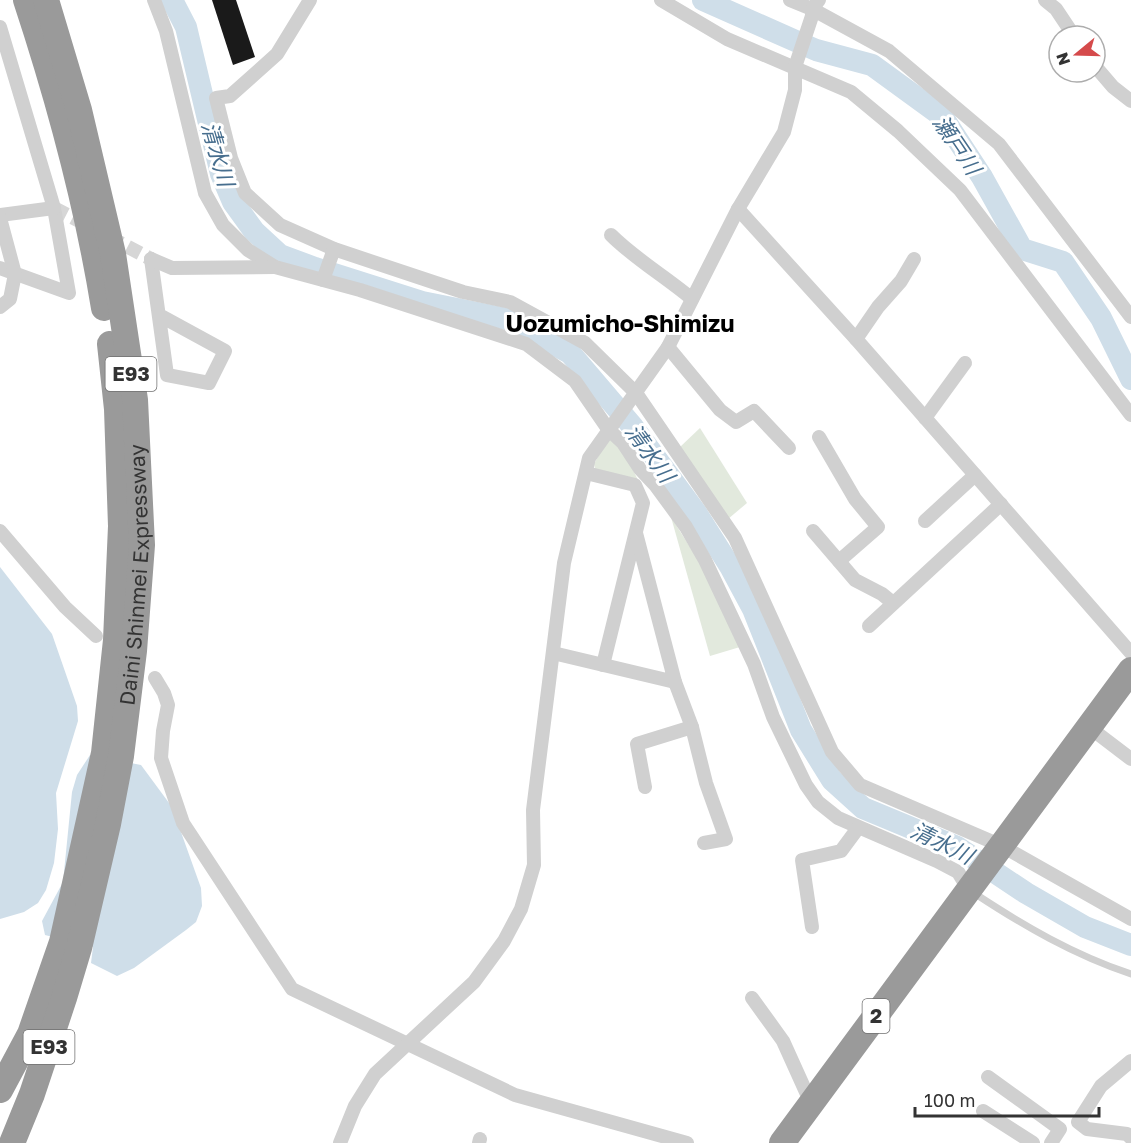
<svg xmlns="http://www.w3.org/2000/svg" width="1131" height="1143" font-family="'Golos Text','Noto Sans JP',sans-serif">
<rect width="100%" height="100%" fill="#fff"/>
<!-- green -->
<g fill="#e2e9dd">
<polygon points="700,428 747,503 728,519 680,447"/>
<polygon points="610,435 621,446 638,480 595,469 594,464"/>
<polygon points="671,517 705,571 740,647 710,656"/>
</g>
<!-- water -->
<g fill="#cfdee9">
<polygon points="0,567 52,634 77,706 78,721 56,793 58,829 54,863 46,890 38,903 24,912 0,919"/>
<polygon points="90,755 141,765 172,807 201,888 202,906 196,922 186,930 134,968 117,976 91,963 93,947 45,935 42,921 63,882 72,792 77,775"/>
</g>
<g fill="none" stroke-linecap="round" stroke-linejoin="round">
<!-- river -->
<g stroke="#cfdee9" stroke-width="22">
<polyline points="172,0 186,27 221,174 233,202 254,231 280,255 315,268 422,302 507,319 570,353 633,427 697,514 731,568 753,609 801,730 832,780 863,808 957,847 1026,893 1085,927 1131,945"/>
<polyline points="703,0 816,50 872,65 942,116 982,177 1022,249 1063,262 1101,318 1131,379"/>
</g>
</g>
<!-- building -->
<polygon fill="#1a1a1a" points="212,0 236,0 255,57 233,65"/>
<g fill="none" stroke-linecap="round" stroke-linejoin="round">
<!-- street-tunnel -->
<g stroke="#d6d6d6" stroke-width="14" stroke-dasharray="14 7" stroke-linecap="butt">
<polyline points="54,208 89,226"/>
<polyline points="109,237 151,259"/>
</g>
<!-- lane -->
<path stroke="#d0d0d0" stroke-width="7" d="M 974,893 C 1024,926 1074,955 1131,974"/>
<!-- street -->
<g stroke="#d0d0d0" stroke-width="14">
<polyline points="154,0 166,31 205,193 223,225 248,250 275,267 360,290 526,344 575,381 608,429 623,443 640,469 656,486 686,527 705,560 754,664 773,717 806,785 818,802 838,818 937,861 958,872 969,890"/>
<polyline points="310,0 277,54 230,96 216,98 231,158 245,193 280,225 334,249 463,292 510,302 585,343 636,393 735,538 832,752 860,785 1002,846 1131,919"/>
<polyline points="661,0 727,39 851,92 898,131 960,190 1131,415"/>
<polyline points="790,0 812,9 889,51 999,144 1131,317"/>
<polyline points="1045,0 1056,9 1074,36"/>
<polyline points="0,27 54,208 69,293 0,268"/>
<polyline points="1095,66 1113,87 1131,101"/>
<polyline points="738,209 856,339 1131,653"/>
<polyline points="0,215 54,208"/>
<polyline points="0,218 15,274 10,299 0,307"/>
<path d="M 611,235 C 635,259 666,277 692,299"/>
<polyline points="151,259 167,375 209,383 225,351 159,315"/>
<polyline points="151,259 172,268 275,267"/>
<polyline points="323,280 334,249"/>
<polyline points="856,339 878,307 901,281 914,259"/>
<polyline points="668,347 720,410 736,422 754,411 789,448"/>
<polyline points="925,418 965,363"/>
<polyline points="819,437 855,499 878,527 839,561"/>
<polyline points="586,473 635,485 643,503 603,665"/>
<polyline points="925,521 975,475"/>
<polyline points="0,531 65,607 96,636"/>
<polyline points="813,531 855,580 882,594 893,603"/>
<polyline points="869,626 1001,504"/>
<polyline points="553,653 675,682 636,533"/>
<polyline points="155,678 164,693 168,705 163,731 161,758 183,823 292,989 515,1095 687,1143"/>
<polyline points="675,682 692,727 706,783 726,839 704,843"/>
<polyline points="1089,727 1131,759"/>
<polyline points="645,787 637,744 692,727"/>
<polyline points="812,927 802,860 841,851 858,828"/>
<polyline points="752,998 783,1041 811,1103"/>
<polyline points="1131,1061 1101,1086 1078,1122 1087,1129 1127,1134 1131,1138"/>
<polyline points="988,1077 1060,1129 1051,1143"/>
<polyline points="983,1111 1033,1143"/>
<polyline points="340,1143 355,1106 375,1074 474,982 504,941 521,909 534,865 533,810 564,563 589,458 668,347 738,209 784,132 795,90 795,67 812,16 812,9 819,0"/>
<polyline points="479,1143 480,1139"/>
</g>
<!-- highway -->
<g stroke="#9a9a9a" stroke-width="26">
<path d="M 26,0 C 59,100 87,203 104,308"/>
<polyline points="0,1090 30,1034 62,942 104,753 116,640 121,526 117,409 110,344"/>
<path id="s1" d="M 12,1143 L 32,1094 L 64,998 L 79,948 L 108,824 L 121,756 L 134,651 L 142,545 L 135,400 L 113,254 L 79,110 L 46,0"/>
<polyline points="782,1143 1131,670"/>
</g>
</g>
<g text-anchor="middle" stroke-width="6" stroke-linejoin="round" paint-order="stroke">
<!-- shield labels -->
<g fill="#fff" stroke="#707070" stroke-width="1.5">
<rect x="105.5" y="357" width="51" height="34" rx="4.5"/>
<rect x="862.5" y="999" width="27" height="34" rx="4.5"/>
<rect x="23.5" y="1030" width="51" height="34" rx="4.5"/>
</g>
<g font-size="20" font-weight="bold" fill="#333">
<text x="131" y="381">E93</text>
<text x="876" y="1023">2</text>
<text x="49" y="1054">E93</text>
</g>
<!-- street labels -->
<g font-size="21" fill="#333" stroke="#fff">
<text dy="7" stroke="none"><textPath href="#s1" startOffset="585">Daini Shinmei Expressway</textPath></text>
</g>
<!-- water labels -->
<g font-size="22" font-style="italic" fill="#476e8e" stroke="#fff">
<text transform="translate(957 145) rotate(56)" y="8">瀬戸川</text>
<text transform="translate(218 154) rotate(74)" y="8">清水川</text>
<text transform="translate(650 453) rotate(54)" y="8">清水川</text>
<text transform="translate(942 843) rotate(26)" y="8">清水川</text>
</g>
<!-- quarter labels -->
<g font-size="24" font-weight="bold" fill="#000" stroke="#fff">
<text x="620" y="332">Uozumicho-Shimizu</text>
</g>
</g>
<!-- north arrow -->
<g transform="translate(1077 54) rotate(251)"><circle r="28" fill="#ffffff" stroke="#adadad" stroke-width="1.5"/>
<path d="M0-4.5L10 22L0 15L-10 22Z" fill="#d54a4b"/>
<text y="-9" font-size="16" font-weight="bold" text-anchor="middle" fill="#333333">N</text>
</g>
<!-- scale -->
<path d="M915 1107v9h184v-9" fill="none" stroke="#333333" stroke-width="3"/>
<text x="924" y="1107" font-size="18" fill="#333333" stroke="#ffffff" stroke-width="4.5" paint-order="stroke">100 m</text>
</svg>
